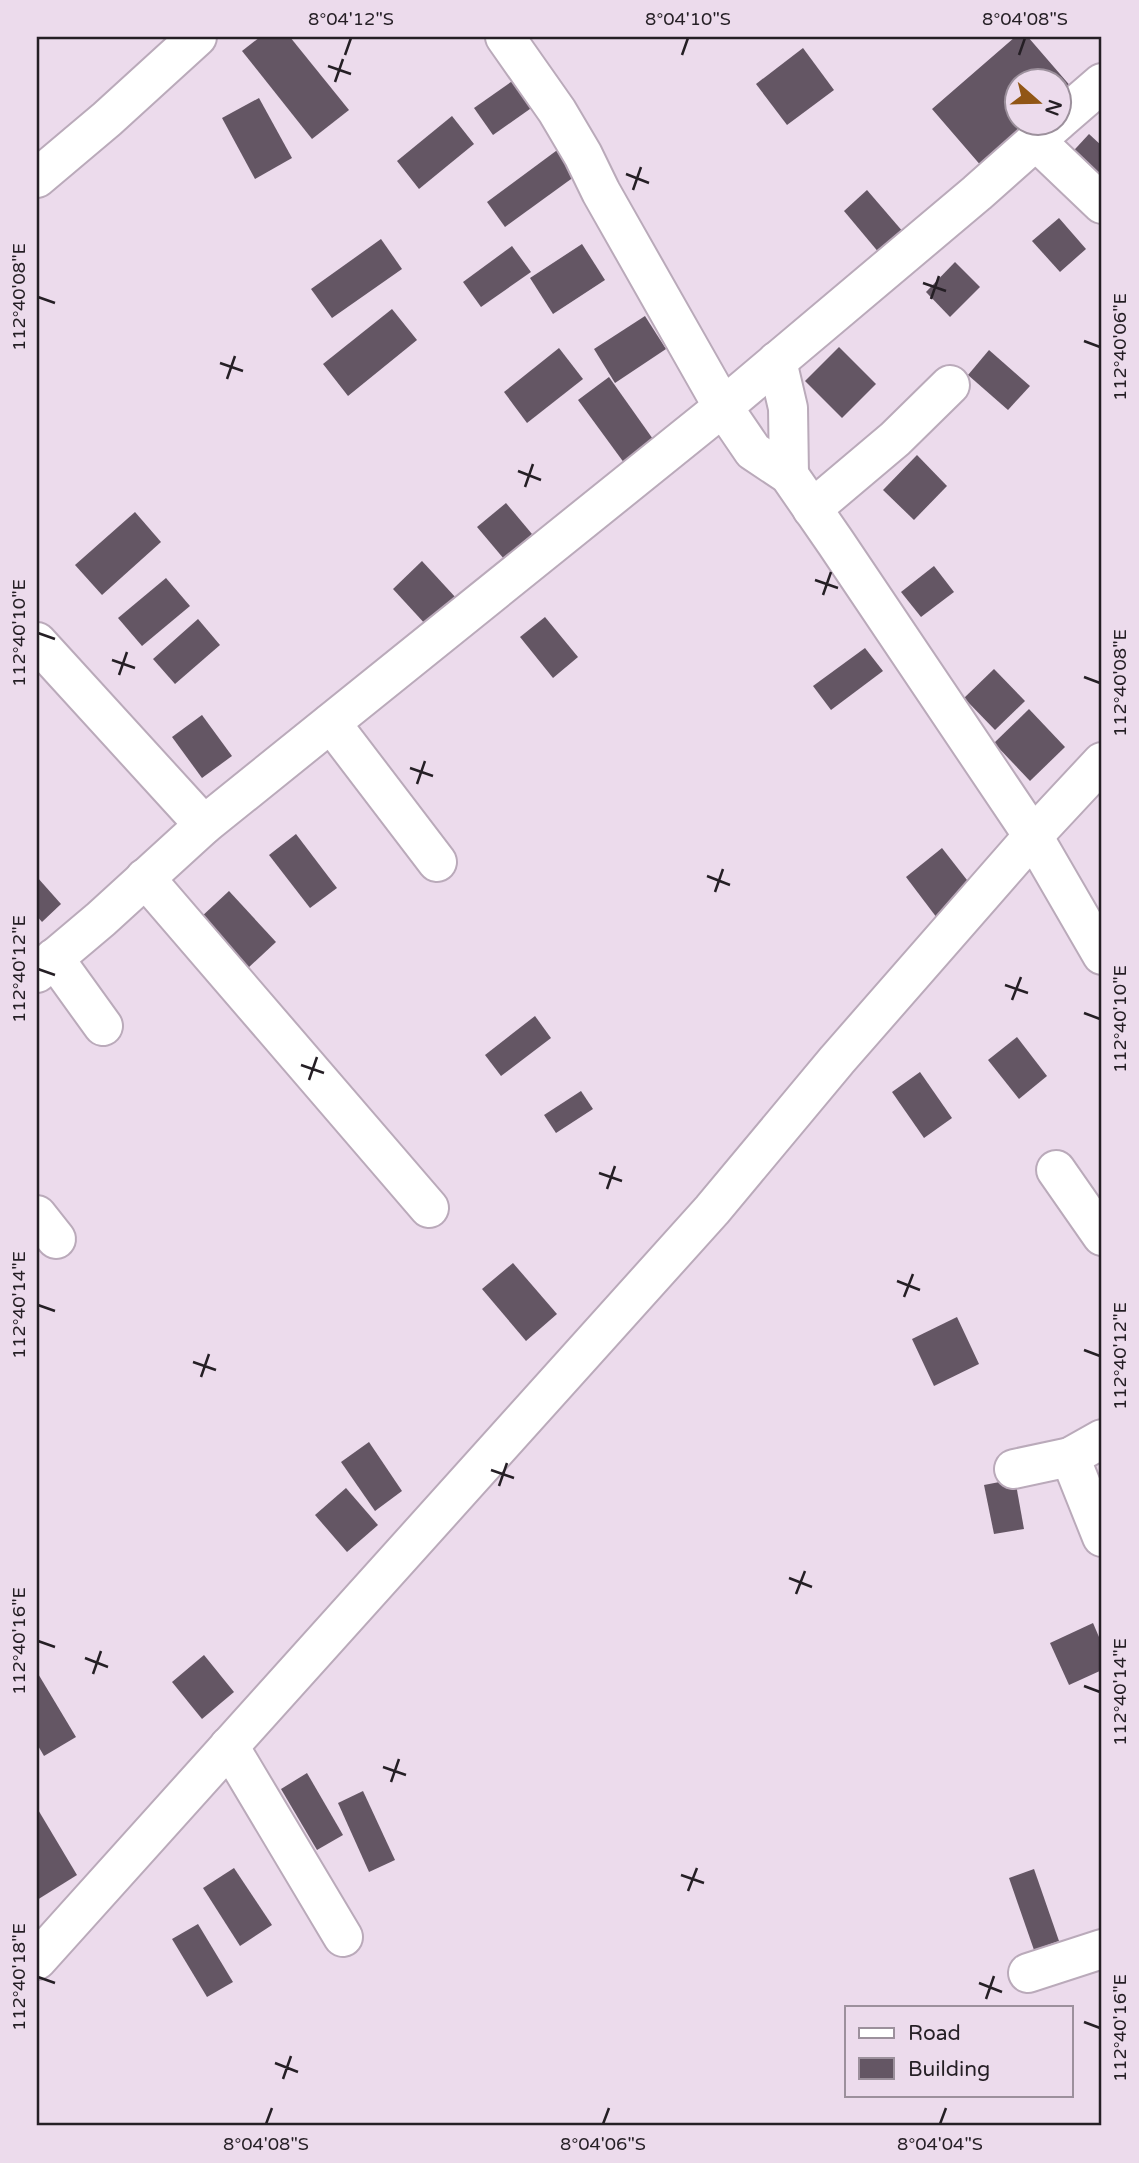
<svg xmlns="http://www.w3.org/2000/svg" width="1139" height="2163" font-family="'Varela Round',sans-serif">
<rect width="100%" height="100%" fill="#ecdbec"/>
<!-- building -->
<g fill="#645664">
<polygon points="260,37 290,37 349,110 312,139 242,51"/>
<polygon points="1015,37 1028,37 1079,96 1058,114 1058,80 1016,80 1016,122 1048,122 989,175 932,109"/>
<polygon points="803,48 834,90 787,125 756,84"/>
<polygon points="518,77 537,104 493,135 474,108"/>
<polygon points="259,98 292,158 255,179 222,118"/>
<polygon points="452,116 474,144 419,189 397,161"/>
<polygon points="1089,134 1102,146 1102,195 1065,160"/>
<polygon points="560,148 578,174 505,227 487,202"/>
<polygon points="867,190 904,233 880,254 844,211"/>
<polygon points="1059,218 1086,249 1060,272 1032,241"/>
<polygon points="381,239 402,269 332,318 311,289"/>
<polygon points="582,244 605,280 553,314 530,278"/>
<polygon points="512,246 531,272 481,307 463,282"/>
<polygon points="955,262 980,287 950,317 926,292"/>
<polygon points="392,309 417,340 348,396 323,364"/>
<polygon points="645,316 666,349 615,383 594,349"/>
<polygon points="839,347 876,384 842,418 805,381"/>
<polygon points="559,348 583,379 527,423 504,392"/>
<polygon points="989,350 1030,386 1008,410 968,375"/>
<polygon points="609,377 660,449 630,471 578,400"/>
<polygon points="917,455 947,486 914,520 883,490"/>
<polygon points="506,503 532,534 504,559 477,527"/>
<polygon points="135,512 161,542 102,595 75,565"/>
<polygon points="422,561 457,599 427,626 393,589"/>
<polygon points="934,566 954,592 921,617 901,592"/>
<polygon points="166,578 190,606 142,646 118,618"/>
<polygon points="545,617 578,657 553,678 520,637"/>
<polygon points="198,619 220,645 175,684 153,659"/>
<polygon points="865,648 883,671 831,710 813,686"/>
<polygon points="994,669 1025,701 995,730 964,698"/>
<polygon points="1029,709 1065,747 1030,781 994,743"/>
<polygon points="202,715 232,756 202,778 172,737"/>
<polygon points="296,834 337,888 310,908 269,855"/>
<polygon points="942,848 974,889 937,918 906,877"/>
<polygon points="37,877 61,904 42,922 37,916"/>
<polygon points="229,891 276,942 247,969 200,918"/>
<polygon points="535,1016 551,1038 501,1076 485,1055"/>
<polygon points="1017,1037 1047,1076 1019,1099 988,1060"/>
<polygon points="920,1072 952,1118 924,1138 892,1092"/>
<polygon points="581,1091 593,1109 556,1133 544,1115"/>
<polygon points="513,1263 557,1314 526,1341 482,1289"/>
<polygon points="957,1317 979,1364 934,1386 912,1339"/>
<polygon points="369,1442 402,1491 375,1511 341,1462"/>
<polygon points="1015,1479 1024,1529 994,1534 984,1485"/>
<polygon points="346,1488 378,1525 347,1552 315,1515"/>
<polygon points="1093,1623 1102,1644 1102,1670 1069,1685 1050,1643"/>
<polygon points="204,1655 234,1692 202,1719 172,1682"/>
<polygon points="37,1672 76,1737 44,1756 37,1744"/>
<polygon points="307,1773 343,1835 317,1850 281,1789"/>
<polygon points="363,1791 395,1860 369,1872 338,1803"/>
<polygon points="37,1808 77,1875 37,1900"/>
<polygon points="234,1868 272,1925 240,1946 203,1888"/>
<polygon points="1034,1869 1059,1941 1034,1950 1009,1878"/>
<polygon points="198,1924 233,1982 207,1997 172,1939"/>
</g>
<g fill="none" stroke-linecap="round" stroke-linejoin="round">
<defs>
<g id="minor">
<polyline points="505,37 557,111 583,155 601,192 723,407 753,451 789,475 836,543 1033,836 1102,955"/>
<polyline points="1058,121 1102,83"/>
<polyline points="1036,141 1102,204"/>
<polyline points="37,178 107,119 197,37"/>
<polyline points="777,361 788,408 789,475"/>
<polyline points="812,509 895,439 950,385"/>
<polyline points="37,642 204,825"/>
<polyline points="331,723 437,862"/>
<polyline points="145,878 429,1208"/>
<polyline points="54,958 103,1026"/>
<polyline points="37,973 101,919 204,825 723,407 977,193 1057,122"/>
<polyline points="1056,1170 1102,1236"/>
<polyline points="37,1215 56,1239"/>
<polyline points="1070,1457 1102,1537"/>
<polyline points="1014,1469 1070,1457 1102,1439"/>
<polyline points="229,1746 343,1937"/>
<polyline points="37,1960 712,1210 837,1060 1033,836 1102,762"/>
<polyline points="1028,1973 1102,1949"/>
</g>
</defs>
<!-- minor casing -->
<use href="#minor" stroke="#baaaba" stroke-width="42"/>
<!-- minor -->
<use href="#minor" stroke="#fff" stroke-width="38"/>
</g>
<!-- ticks -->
<path fill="none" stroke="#251f25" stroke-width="2.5" d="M 345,55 L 351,38M 682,55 L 688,38M 1019,55 L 1025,38M 328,66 L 351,74M 335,82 L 343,59M 626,174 L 649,183M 633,190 L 641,167M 923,283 L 946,291M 38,297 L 55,303M 931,299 L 939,276M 1084,341 L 1100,347M 220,363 L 243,371M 227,379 L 235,356M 518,471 L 541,480M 525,487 L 533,464M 815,580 L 838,588M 823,595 L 831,572M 38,633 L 55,639M 112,660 L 135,668M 119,675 L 127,652M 1084,677 L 1100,683M 410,768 L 433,776M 417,784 L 425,761M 707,876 L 730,885M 715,892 L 723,869M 38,969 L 55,975M 1005,985 L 1028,993M 1012,1000 L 1021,977M 1084,1013 L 1100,1019M 301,1065 L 324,1073M 309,1080 L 317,1057M 599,1173 L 622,1181M 607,1189 L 615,1166M 897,1281 L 920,1290M 904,1297 L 913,1274M 38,1305 L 55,1311M 1084,1350 L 1100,1356M 193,1362 L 216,1370M 201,1377 L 209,1354M 491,1470 L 514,1478M 499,1486 L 507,1463M 789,1578 L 812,1587M 796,1594 L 805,1571M 38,1641 L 55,1647M 85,1658 L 108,1667M 93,1674 L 101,1651M 1084,1686 L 1100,1692M 383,1767 L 406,1775M 391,1782 L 399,1759M 681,1875 L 704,1883M 688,1891 L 697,1868M 38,1977 L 55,1983M 979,1983 L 1002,1992M 986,1999 L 994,1976M 1084,2022 L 1100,2028M 275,2063 L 298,2072M 283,2079 L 291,2056M 266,2124 L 272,2108M 603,2124 L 609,2108M 940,2124 L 946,2108"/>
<!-- border -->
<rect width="1139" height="2163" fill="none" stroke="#ecdbec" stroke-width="77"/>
<!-- legend -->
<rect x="845" y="2006" width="228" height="91" fill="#ecdbec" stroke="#9c909c" stroke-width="2"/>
<rect x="859" y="2028" width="35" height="10" fill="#ffffff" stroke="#9c909c" stroke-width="2"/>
<text x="908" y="2040" font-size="21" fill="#251f25">Road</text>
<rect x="859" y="2058" width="35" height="21" fill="#645664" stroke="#9c909c" stroke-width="2"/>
<text x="908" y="2076" font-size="21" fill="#251f25">Building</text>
<!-- north arrow -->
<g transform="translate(1038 102) rotate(110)"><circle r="33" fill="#ecdbec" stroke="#9c909c" stroke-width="2"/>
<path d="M0-5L12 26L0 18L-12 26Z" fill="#915615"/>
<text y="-10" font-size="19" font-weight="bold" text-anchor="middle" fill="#251f25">N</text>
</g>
<rect x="38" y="38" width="1062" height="2086" fill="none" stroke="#251f25" stroke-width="2.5"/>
<g font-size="18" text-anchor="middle" fill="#251f25">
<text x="351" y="25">8°04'12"S</text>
<text x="688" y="25">8°04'10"S</text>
<text x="1025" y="25">8°04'08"S</text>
<text transform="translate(19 297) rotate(-90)" y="6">112°40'08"E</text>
<text transform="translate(1120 347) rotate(-90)" y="6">112°40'06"E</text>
<text transform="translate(19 633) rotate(-90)" y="6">112°40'10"E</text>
<text transform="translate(1120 683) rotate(-90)" y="6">112°40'08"E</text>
<text transform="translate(19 969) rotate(-90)" y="6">112°40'12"E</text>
<text transform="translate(1120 1019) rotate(-90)" y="6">112°40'10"E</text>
<text transform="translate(19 1305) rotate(-90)" y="6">112°40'14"E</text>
<text transform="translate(1120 1356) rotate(-90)" y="6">112°40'12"E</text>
<text transform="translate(19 1641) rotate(-90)" y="6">112°40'16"E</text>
<text transform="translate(1120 1692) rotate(-90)" y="6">112°40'14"E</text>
<text transform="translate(19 1977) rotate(-90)" y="6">112°40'18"E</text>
<text transform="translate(1120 2028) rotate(-90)" y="6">112°40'16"E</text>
<text x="266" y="2150">8°04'08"S</text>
<text x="603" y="2150">8°04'06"S</text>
<text x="940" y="2150">8°04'04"S</text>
</g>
</svg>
